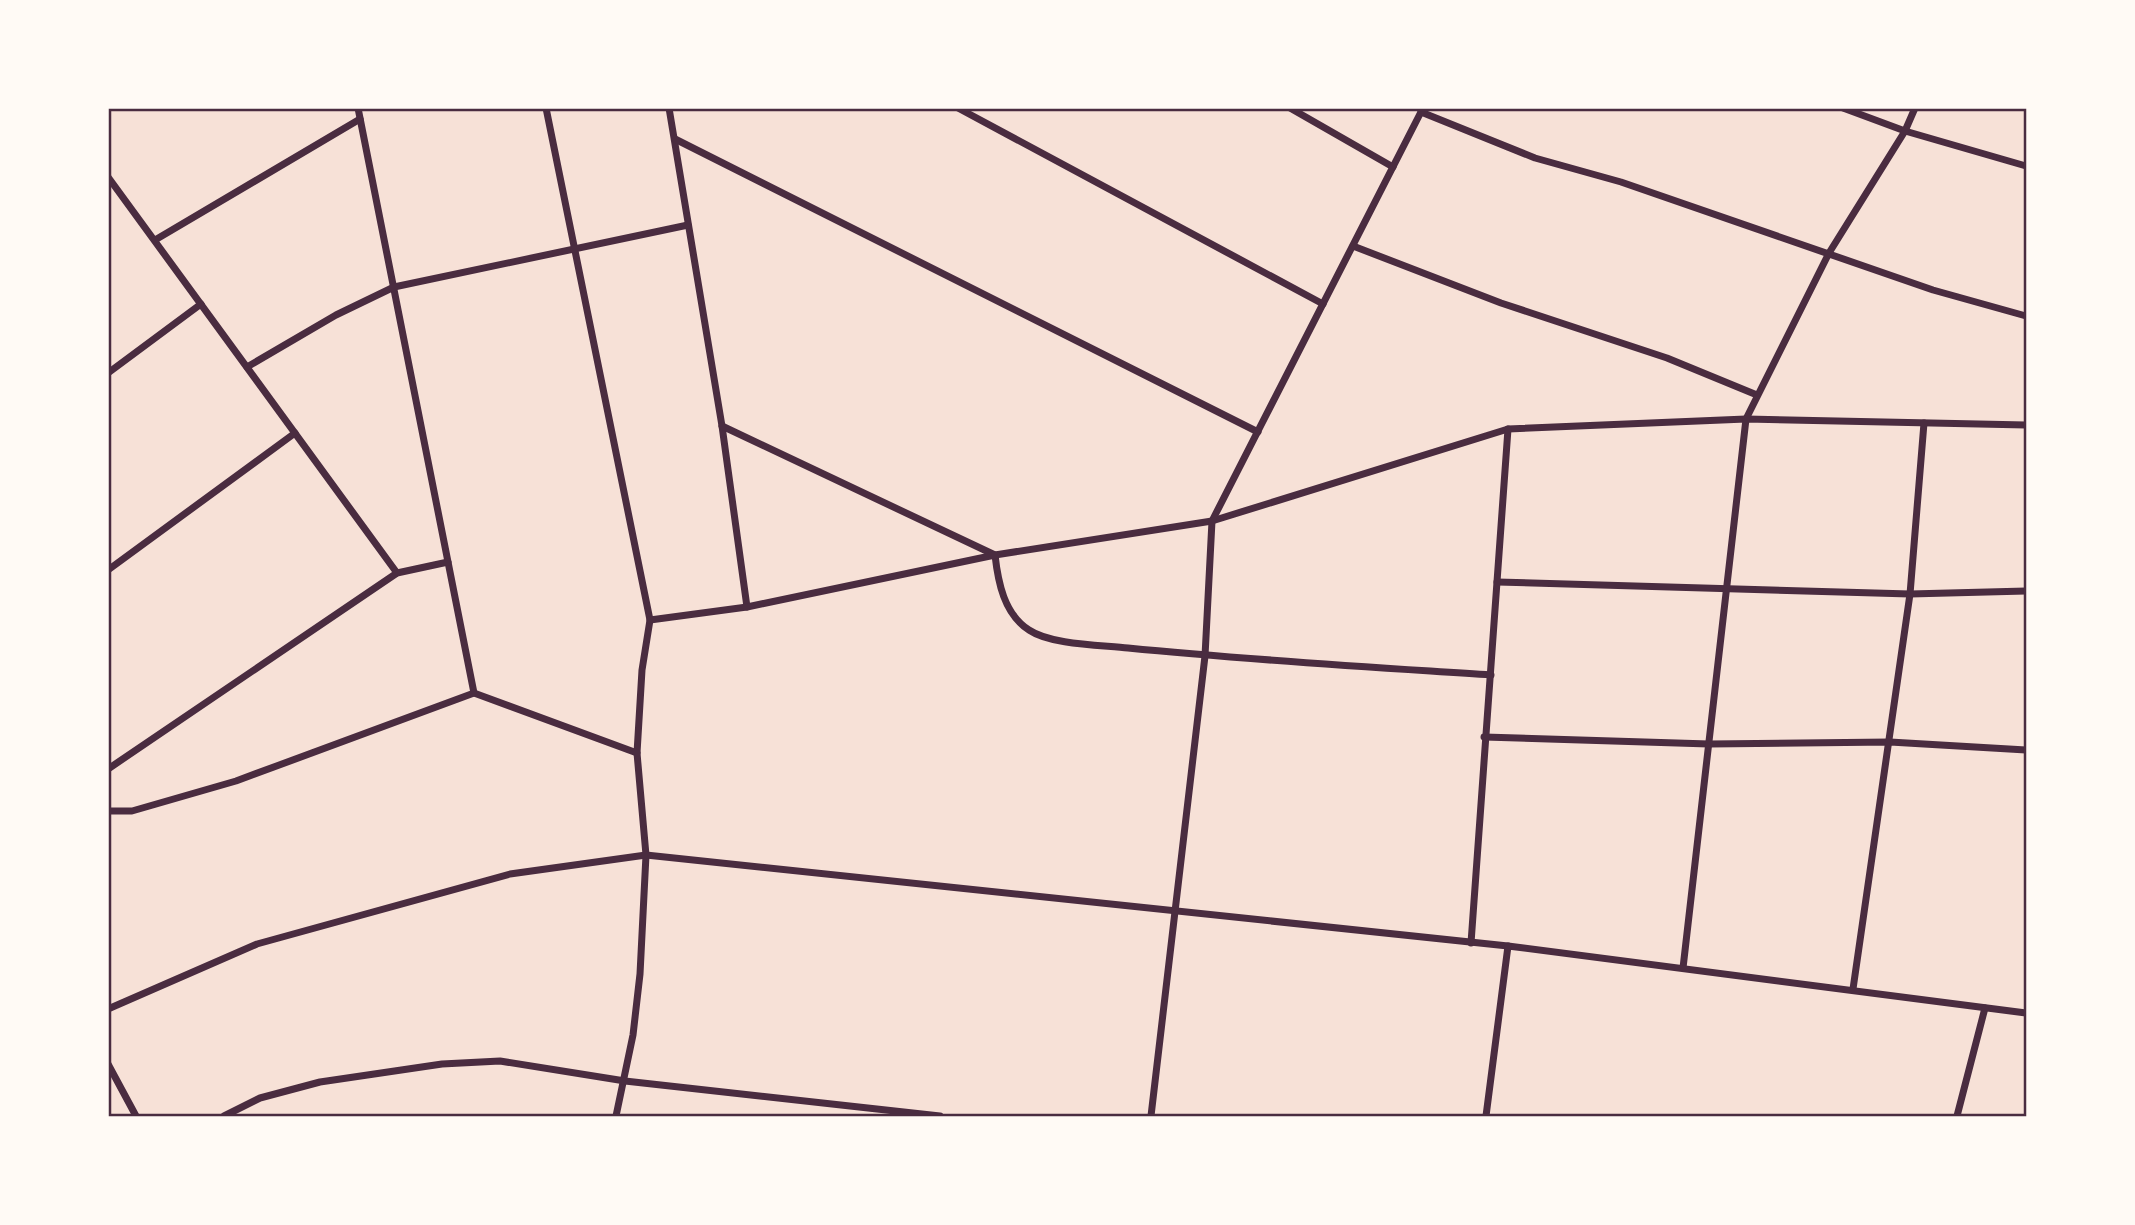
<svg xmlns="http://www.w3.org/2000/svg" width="2135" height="1225" font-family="Ubuntu,sans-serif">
<rect width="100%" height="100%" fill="#f7e1d7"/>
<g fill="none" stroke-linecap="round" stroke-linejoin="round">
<!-- minor -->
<g stroke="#4a2c40" stroke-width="7">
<polyline points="358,108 474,693"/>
<polyline points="546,108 650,620 642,670 637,753 646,855 640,974 633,1035 616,1116"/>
<polyline points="669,108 722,426 747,607"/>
<polyline points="958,108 1323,304"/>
<polyline points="1290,108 1393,167"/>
<polyline points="1843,108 1905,131 2026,166"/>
<polyline points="1421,112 1535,158 1621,182 1933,290 2026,316"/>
<polyline points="675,139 1258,432"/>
<polyline points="108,177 397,573"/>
<polyline points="155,240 360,119"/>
<polyline points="1353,246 1501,303 1667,358 1757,395"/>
<polyline points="247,367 336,315 394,287 688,225"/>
<polyline points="108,373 201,304"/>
<path d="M 722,426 L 995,555 C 998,582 1004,614 1029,630 C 1051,645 1102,645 1128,648 C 1249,660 1370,667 1491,675"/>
<polyline points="108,570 295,433"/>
<polyline points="1497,582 1910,594 2026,591"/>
<polyline points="650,620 747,607 995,555 1212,521 1508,429 1746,419 2026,425"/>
<polyline points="1484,737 1709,744 1890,742 2026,750"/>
<polyline points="108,769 397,573 448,562"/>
<polyline points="108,811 132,811 236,781 474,693 637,753"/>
<polyline points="1471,943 1508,429"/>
<polyline points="1683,968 1746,419 1829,253 1905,131 1915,108"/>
<polyline points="1853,989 1910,594 1924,423"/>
<polyline points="108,1009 257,944 510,874 646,855 1508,946 2026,1013"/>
<polyline points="108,1064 136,1116"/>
<polyline points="224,1116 260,1098 320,1082 442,1064 500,1061 625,1081 940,1116"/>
<polyline points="1151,1116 1205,656 1212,521 1423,108"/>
<polyline points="1486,1116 1508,946"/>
<polyline points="1957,1116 1985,1008"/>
</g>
</g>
<!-- border -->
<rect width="2135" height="1225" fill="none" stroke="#fffaf5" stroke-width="220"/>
<rect x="110" y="110" width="1915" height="1005" fill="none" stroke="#4a2c40" stroke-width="2.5"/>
</svg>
